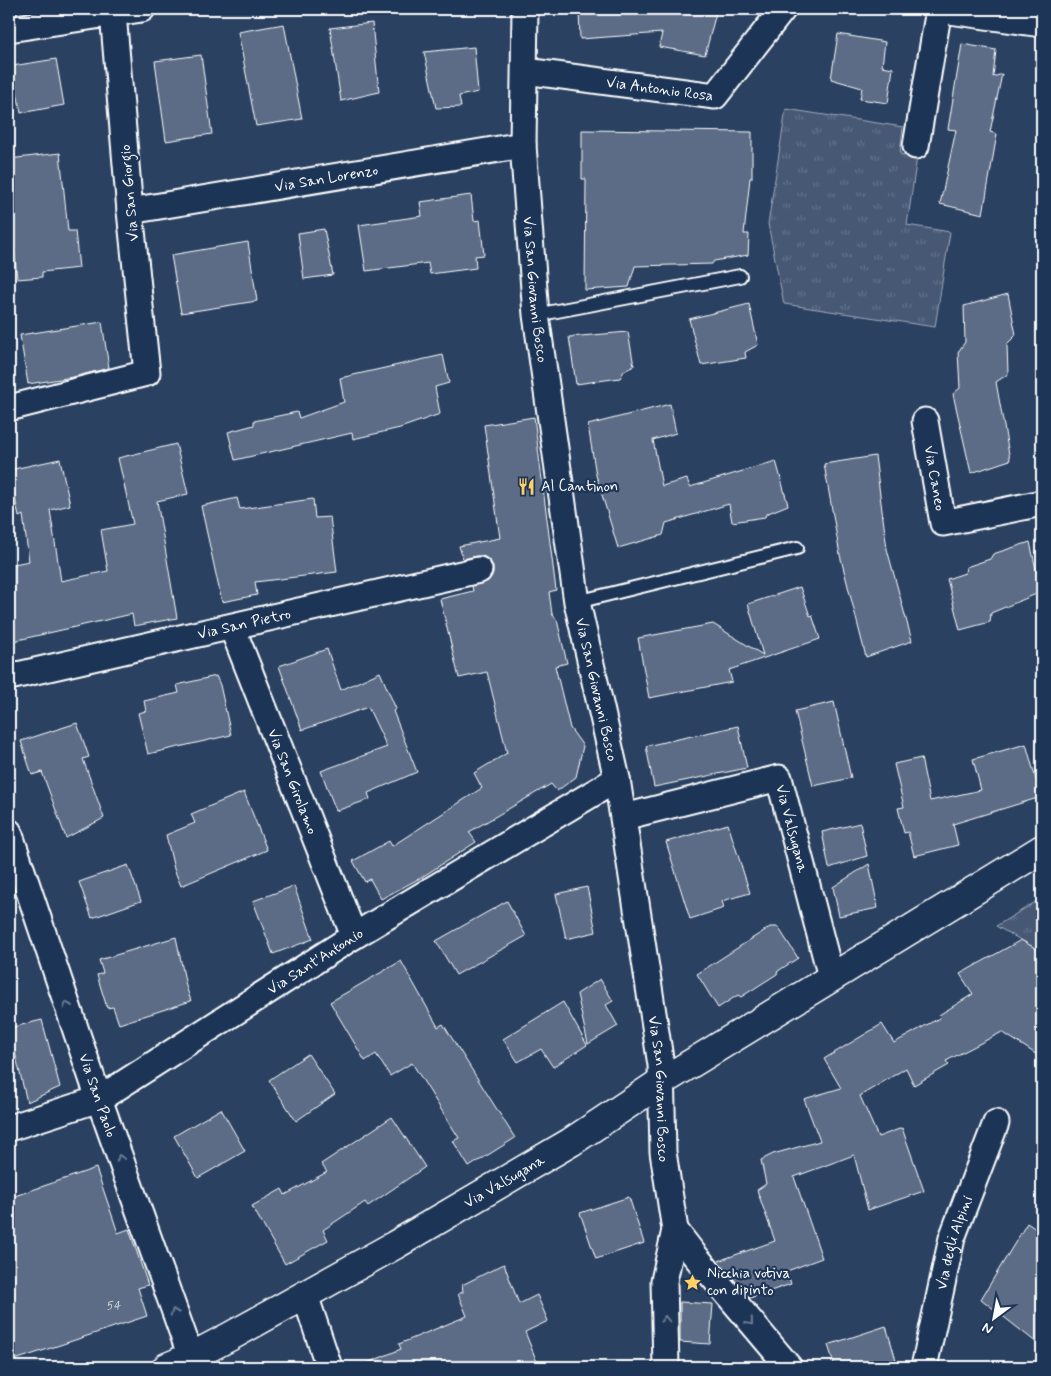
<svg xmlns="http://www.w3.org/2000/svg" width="1051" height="1376" font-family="Mynerve,sans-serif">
<defs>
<pattern id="park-tufts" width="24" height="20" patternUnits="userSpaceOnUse" patternTransform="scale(1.25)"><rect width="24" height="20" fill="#465975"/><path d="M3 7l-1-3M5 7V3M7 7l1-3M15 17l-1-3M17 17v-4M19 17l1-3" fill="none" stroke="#62728a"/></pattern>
</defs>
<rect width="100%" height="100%" fill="#2a4161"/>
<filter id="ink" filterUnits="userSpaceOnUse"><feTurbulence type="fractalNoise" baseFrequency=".02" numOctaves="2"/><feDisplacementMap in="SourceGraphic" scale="10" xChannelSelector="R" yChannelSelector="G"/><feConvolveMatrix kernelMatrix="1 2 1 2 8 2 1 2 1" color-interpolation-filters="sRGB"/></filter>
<g filter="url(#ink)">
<!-- park -->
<g fill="url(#park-tufts)" stroke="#a2acba">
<polygon points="786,109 903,127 900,154 917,157 907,225 950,232 935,327 784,304 768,224"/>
<polygon points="1042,898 1042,952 996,926"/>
</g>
<!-- building -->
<g fill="#5b6c86" stroke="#fff">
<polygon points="579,9 717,9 705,55 659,47 662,33 580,39"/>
<polygon points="372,23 379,92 341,101 330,28"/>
<polygon points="284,24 302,119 256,126 238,32"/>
<polygon points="838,34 885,42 882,66 893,68 888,103 860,99 862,88 831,79"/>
<polygon points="962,44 996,50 993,77 1002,74 990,132 997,134 983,214 940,204 956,130 948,129"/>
<polygon points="474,47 478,92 459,96 461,107 436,108 424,52"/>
<polygon points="201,55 212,134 166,141 155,61"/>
<polygon points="56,59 64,105 21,113 12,66"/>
<polygon points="582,130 752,132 752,178 750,178 744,234 749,234 748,255 714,261 712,264 635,266 629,287 585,290 586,179 582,179"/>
<polygon points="60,153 68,231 75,231 79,268 42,272 42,277 17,279 11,215 9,215 9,159"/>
<polygon points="471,195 474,221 480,220 484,255 475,256 476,268 430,274 428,263 366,271 359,225 422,216 420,202"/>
<polygon points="324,229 333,275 304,279 298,233"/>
<polygon points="248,242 257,301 181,313 171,255"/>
<polygon points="1008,294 1016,335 1007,344 1008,374 996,382 1010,460 971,473 953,394 960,388 958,352 965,342 964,306"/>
<polygon points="749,304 758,345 745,352 746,358 701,365 689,319"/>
<polygon points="102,322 109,368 73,377 28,384 20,335"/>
<polygon points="628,332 634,366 624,371 620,378 576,384 569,337"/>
<polygon points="443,355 449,383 435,387 440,414 400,428 353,439 352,433 235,460 228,432 254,425 254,421 297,412 299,418 344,402 340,378"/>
<polygon points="670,404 676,433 653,440 662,486 687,479 690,487 776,461 788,505 766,514 765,517 732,522 729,504 666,523 663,535 618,548 596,475 588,425"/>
<polygon points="534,417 556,590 549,592 552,614 557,620 567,663 555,666 570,728 583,746 576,777 557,791 551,784 469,832 476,842 422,877 381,899 370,879 365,882 353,861 389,841 392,846 482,788 474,773 507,753 487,672 459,678 440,599 473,591 472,586 488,581 493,574 493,566 489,560 483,556 476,556 463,559 459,546 500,538 484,425"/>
<polygon points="176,444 188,494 157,501 177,618 134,626 132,614 9,642 9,565 29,561 23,515 19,517 9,470 60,459 70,505 50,510 61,581 108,571 101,530 133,524 118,458"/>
<polygon points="875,456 887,549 912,641 866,657 840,555 824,464"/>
<polygon points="237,498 240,509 313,499 315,518 330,517 337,572 255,582 257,595 222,602 201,506"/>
<polygon points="1030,542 1041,592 991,613 990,622 960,630 947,579 965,573 966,567 990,559 993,554"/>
<polygon points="800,587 810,616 812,615 820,639 729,670 732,682 649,698 638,638 713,624 763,655 748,604"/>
<polygon points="327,649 341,690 380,672 396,709 393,711 417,772 368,793 370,799 336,811 321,771 387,747 368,707 302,730 279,666"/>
<polygon points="216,676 220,685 231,735 148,754 138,713 146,711 144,701 179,693 177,685"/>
<polygon points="834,702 851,778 813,786 795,711"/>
<polygon points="77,723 89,757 83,759 104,818 66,838 42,772 32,775 21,741"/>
<polygon points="738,726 747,768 654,787 646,746"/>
<polygon points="1026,744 1041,797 953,824 958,845 914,856 908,832 904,833 898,808 904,807 894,764 921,758 930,801 981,790 973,759"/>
<polygon points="244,792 267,850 181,886 174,869 166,835 195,823 191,814"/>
<polygon points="860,823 867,856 829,868 822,832"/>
<polygon points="728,824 750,893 722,901 724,908 690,919 666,842"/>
<polygon points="869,864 878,908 839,916 833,887"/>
<polygon points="128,865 141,901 92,918 79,882"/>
<polygon points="294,886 313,939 273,954 253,901"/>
<polygon points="587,887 596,932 566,939 556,894"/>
<polygon points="507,901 526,936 456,975 436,941"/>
<polygon points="770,927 778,927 798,958 778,971 777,974 741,997 738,995 718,1008 697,974"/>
<polygon points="176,937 186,986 191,1001 119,1024 113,1007 107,1008 97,975 103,973 99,960"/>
<polygon points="1021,940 1042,952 1042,1058 1002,1032 946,1061 949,1065 914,1085 906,1068 860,1096 878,1137 902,1128 924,1191 868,1210 854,1155 794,1177 822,1258 787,1271 791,1284 750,1298 718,1261 775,1241 757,1190 766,1184 761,1160 773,1154 820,1141 804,1099 841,1088 824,1059 882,1024 894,1043 941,1017 939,1015 973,994 960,974"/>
<polygon points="401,961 438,1027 443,1024 515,1138 469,1167 453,1141 459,1138 412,1063 390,1076 376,1054 365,1061 330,1002"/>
<polygon points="600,979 613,1001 606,1005 618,1026 588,1044 577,994"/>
<polygon points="563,1002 587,1045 553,1067 541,1049 518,1062 503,1039"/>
<polygon points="42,1020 60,1087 27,1102 9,1028"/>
<polygon points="308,1054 335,1094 296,1121 269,1080"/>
<polygon points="221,1109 245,1151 198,1178 174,1136"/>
<polygon points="392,1117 425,1167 368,1206 365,1202 323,1230 328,1240 285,1264 252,1206 282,1189 285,1195 327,1172 321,1164"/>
<polygon points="96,1168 118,1233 129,1229 148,1285 138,1288 147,1316 9,1362 9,1198"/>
<polygon points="629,1197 644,1243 596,1259 580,1213"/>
<polygon points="1027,1223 1042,1233 1042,1347 981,1299"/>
<polygon points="504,1264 519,1304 537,1295 548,1321 525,1332 539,1367 358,1367 401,1349 399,1344 467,1316 458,1294 463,1292 462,1285"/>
<polygon points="680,1302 713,1304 710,1344 680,1342"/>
<polygon points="886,1326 898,1367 835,1367 828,1345"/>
</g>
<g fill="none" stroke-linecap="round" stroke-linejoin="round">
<defs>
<g id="service">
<polyline points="536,315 740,276"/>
<polyline points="577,602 797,548"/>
</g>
<g id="minor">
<path id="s1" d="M 525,9 L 523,145 L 536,315 L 577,602 L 617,779 L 661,1065 L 663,1152 L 675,1230 L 664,1281 L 666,1367"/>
<polyline points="935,9 1042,24"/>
<polyline points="9,29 142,9"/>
<path id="s2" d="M 525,71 L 715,96 L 783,9"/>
<polyline points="916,146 939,9"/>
<path id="s3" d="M 130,211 L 523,145"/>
<polyline points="9,408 147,373 130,211 113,13"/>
<path id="s4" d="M 925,421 L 943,523 L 1042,503"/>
<path id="s5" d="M 232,627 L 354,936"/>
<path id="s6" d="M 9,677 L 479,570"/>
<path id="s7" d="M 624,817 L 779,778 L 831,977"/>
<path id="s8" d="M 9,832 L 99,1099 L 191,1357"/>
<path id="s9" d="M 9,1128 L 99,1099 L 354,936 L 617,779"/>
<polyline points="675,1230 692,1252 789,1367"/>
<polyline points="305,1295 329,1367"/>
<path id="s10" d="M 924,1367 L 952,1238 L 996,1123"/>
</g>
<g id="secondary">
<path id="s11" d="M 167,1367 L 191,1357 L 229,1337 L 395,1245 L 571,1142 L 661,1082 L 1042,849"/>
</g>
</defs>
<!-- service casing -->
<use href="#service" stroke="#fff" stroke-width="16"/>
<!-- minor casing -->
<use href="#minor" stroke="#fff" stroke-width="29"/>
<!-- secondary casing -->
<use href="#secondary" stroke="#fff" stroke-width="31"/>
<!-- service -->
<use href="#service" stroke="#1d3557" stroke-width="12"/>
<!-- minor -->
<use href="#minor" stroke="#1d3557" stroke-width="25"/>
<!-- secondary -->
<use href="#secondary" stroke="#1d3557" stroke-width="28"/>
</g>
<!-- one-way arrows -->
<defs><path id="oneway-chevron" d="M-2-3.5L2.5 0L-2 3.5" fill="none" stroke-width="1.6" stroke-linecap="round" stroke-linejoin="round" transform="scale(1.25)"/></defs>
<g stroke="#6c7c92">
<use href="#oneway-chevron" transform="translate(67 1005) rotate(-109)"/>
<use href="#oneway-chevron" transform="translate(120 1158) rotate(-109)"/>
<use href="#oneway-chevron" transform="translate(174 1312) rotate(-109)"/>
<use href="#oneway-chevron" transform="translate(665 1319) rotate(-91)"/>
<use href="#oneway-chevron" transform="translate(750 1322) rotate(50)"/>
</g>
</g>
<!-- icons -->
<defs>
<symbol id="restaurant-bare" viewBox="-9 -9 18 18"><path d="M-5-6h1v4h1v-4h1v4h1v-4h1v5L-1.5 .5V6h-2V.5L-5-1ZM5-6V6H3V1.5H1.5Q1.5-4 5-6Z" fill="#ffd166" stroke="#1d3557" stroke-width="2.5" paint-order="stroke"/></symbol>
<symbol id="sight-bare" viewBox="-9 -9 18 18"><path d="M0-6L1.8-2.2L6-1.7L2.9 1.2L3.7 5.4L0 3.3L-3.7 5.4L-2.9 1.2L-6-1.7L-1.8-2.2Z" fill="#ffd166" stroke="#1d3557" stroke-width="2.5" paint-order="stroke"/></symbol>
</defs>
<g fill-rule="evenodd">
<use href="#restaurant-bare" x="514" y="474" width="25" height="25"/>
<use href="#sight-bare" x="680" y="1270" width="25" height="25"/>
</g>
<g text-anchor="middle" stroke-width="4.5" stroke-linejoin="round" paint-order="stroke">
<!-- number labels -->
<g font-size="12" fill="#d6dae1">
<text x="114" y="1309">54</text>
</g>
<!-- street labels -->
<g font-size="15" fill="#fff" stroke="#1d3557">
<text dy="5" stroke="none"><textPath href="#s2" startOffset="136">Via Antonio Rosa</textPath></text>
<text dy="5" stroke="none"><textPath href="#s3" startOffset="199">Via San Lorenzo</textPath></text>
<text transform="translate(129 193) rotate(-95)" y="5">Via San Giorgio</text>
<text dy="5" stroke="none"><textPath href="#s1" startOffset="281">Via San Giovanni Bosco</textPath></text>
<text dy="5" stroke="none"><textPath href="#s4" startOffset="58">Via Caneo</textPath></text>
<text dy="5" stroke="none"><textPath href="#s6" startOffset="241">Via San Pietro</textPath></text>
<text dy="5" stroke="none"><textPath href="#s1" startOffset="686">Via San Giovanni Bosco</textPath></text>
<text dy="5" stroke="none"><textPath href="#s5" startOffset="166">Via San Girolamo</textPath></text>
<text dy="5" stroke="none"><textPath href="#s7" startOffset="212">Via Valsugana</textPath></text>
<text dy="5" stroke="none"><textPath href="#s9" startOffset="351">Via Sant'Antonio</textPath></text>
<text dy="5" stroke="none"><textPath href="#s1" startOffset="1091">Via San Giovanni Bosco</textPath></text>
<text dy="5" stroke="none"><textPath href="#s8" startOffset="278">Via San Paolo</textPath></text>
<text dy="5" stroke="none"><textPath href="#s11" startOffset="385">Via Valsugana</textPath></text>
<text dy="5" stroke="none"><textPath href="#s10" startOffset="128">Via degli Alpini</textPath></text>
</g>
<!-- poi labels -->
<g font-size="15" fill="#fff" stroke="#1d3557" text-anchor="start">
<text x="541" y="491">Al Cantinon</text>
<text x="707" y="1278">Nicchia votiva<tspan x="707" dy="17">con dipinto</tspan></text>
</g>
</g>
<!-- margin -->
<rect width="1051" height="1376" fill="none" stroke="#1d3557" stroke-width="30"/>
<rect x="15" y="15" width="1021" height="1346" fill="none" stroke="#fff" stroke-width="2" filter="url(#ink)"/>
<!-- north arrow -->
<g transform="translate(994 1318) rotate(212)" stroke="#1d3557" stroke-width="4" paint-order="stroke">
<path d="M0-4L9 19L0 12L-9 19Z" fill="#ffffff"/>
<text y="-8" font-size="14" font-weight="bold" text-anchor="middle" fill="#ffffff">N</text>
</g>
</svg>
